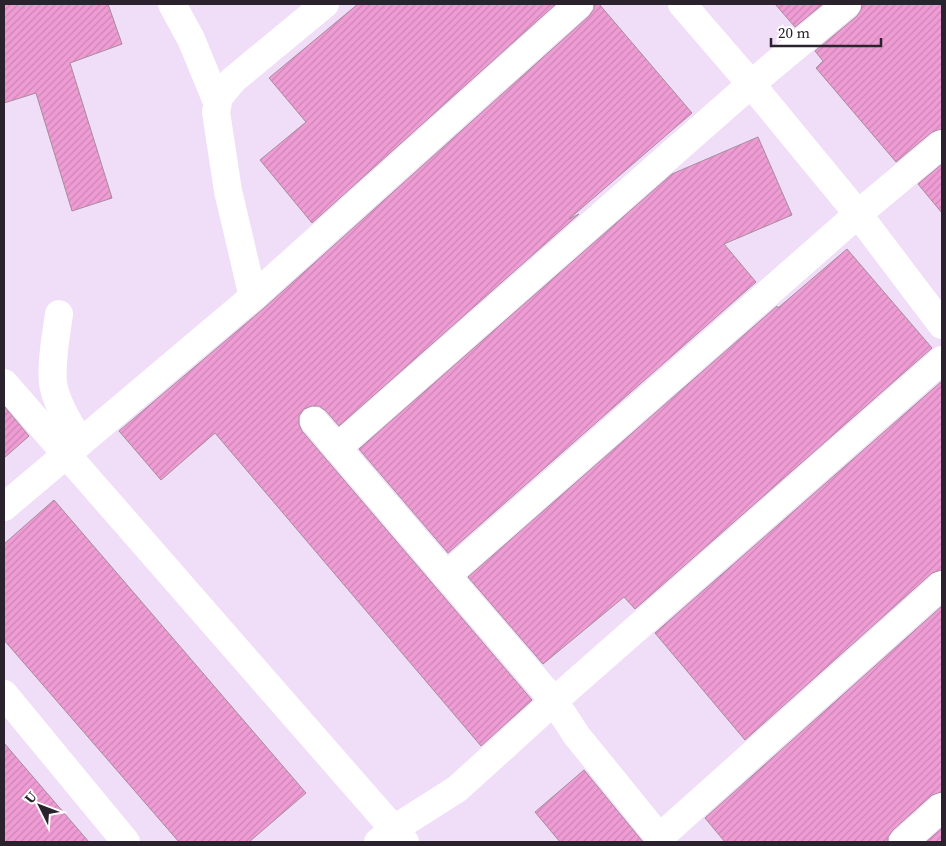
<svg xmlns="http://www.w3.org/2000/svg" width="946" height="846" font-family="'Source Serif 4',serif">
<defs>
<pattern id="building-hatch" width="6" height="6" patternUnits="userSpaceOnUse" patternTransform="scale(1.25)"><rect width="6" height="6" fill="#ef9cd4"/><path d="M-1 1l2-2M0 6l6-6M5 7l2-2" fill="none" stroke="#cd86b6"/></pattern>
</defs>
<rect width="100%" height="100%" fill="#f0ddf7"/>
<!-- building -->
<g fill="url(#building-hatch)" stroke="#a78c9d">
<polygon points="4,4 108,4 122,44 70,63 112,198 72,211 36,93 4,103"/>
<polygon points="358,4 556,4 312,223 260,160 306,122 269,78"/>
<polygon points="594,4 599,4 692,113 569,219 579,214 339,426 326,411 319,406 312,406 304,409 299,416 299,424 302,431 532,700 481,746 215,433 161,480 119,431 263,309 589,16 594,9"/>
<polygon points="775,4 823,4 795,27"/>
<polygon points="862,4 942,4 942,129 932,132 896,162 816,68 823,61 815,51 857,16 861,10"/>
<polygon points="758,137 792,215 724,244 756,282 448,553 359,449 672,174"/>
<polygon points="942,164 942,213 918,184"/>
<polygon points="847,249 932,348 635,609 624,597 543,664 468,577 777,306 778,308"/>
<polygon points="942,381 942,570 932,573 745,740 655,633"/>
<polygon points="4,406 29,436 4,458"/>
<polygon points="54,500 306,793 249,842 179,842 4,640 4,544"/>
<polygon points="942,606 942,792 932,795 893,830 888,837 888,842 725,842 705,818"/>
<polygon points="4,743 46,792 89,842 4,842"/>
<polygon points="584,770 643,842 560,842 535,812"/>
<polygon points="942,828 942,842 926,842"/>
</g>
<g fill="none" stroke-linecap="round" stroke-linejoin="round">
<!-- street -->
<g stroke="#fff" stroke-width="28">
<polyline points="172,4 191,39 217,102"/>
<polyline points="682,4 751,84 858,214 942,325"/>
<polyline points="253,297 228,191 216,112 219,97 233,80 325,4"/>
<path d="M 59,314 C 56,336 51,361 53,383 C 56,404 71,425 80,443"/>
<polyline points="4,383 405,842"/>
<polyline points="314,421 554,701 577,736 663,842"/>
<polyline points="337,448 751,84 847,4"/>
<polyline points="4,507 253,297 579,4"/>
<polyline points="446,576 858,214 942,144"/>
<polyline points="4,694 126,842"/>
<polyline points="659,838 942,585"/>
<polyline points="378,842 394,829 457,789 554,701 942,360"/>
<polyline points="903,842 942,807"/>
</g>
</g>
<!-- border -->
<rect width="946" height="846" fill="none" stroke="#2a232d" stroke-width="10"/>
<!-- north arrow -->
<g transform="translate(40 806) rotate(312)" stroke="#ffffff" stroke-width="4" paint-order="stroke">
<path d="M0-4L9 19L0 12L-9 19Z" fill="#2a232d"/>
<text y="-8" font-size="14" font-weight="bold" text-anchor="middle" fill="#2a232d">U</text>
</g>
<!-- scale -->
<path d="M771 38v8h110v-8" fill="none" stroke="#2a232d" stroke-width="2.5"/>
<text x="778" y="38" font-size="15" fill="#2a232d" stroke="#ffffff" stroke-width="4" paint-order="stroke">20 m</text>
</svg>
